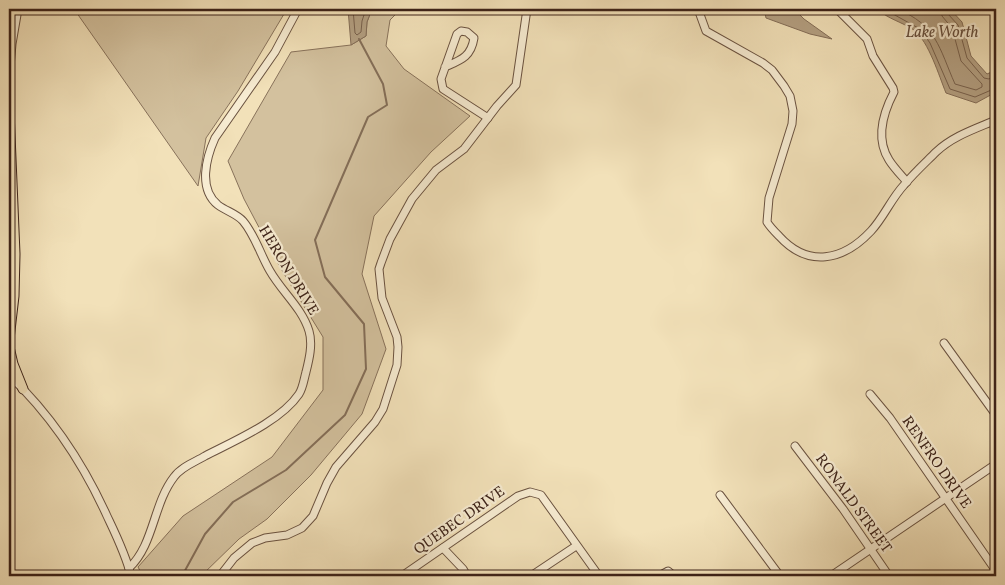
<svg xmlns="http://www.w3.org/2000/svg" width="1005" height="585" font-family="Vollkorn,serif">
<rect width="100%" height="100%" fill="#f2e1b9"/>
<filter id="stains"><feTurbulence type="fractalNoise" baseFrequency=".004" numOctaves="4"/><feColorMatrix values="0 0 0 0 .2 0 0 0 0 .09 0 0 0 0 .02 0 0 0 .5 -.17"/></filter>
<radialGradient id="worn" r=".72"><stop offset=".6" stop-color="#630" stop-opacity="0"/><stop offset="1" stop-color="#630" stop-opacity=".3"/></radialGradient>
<!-- green -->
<g fill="#d3c19e" stroke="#88725b">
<polygon points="74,9 287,9 238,91 206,138 198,186"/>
<polygon points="372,9 401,9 390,20 386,46 404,69 470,116 431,152 374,216 362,274 386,349 362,414 311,475 267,519 239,539 201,576 143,576 138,567 183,516 272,457 323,390 323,337 281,269 244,199 228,161 291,52 351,45 366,36 367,22"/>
</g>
<!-- water -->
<g fill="#b4a082" stroke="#846e58">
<polygon points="348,9 372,9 367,22 366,36 351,45"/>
<polygon points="764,9 794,9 804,19 832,39 810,34 766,18"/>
<path d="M 877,9 L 950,9 L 962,22 L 971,56 L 987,74 L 996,70 L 996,92 L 976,103 L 946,93 C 939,76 929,42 914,30 C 902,22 888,19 877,9 Z"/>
</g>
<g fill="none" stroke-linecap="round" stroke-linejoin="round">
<!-- shore -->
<g stroke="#78614d" stroke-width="1">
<polyline points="353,9 355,33 357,35 361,32 362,21 366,9"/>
<polyline points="884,9 920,29 930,43 950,89 975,97 996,88"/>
<path d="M 897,9 C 937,25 939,48 955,84 L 976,90 L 982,87 L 982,84 L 961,61 L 952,28 L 942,16 L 941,9"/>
<polyline points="947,9 948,14 958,25 967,58 984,78 989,79 996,75"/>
</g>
<!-- stream -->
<polyline stroke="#846e58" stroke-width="2" points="182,576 205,534 233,502 286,470 345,415 366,369 364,324 325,277 315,240 368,117 387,105 383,84 359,39"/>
<defs>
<g id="minor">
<path d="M 698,9 L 706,31 L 763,63 L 772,70 L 784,86 L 790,96 L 793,111 L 792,124 L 769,198 L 767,222 C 770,227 775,232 779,236 C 808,268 843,261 871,231 C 884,217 891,199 904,185 C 914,173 925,163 936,152 C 953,136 975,129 996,120"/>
<path d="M 837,9 L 867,39 L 873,56 L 893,88 L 894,92 C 883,113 875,138 889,160 C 894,168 901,175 907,182"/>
<path d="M 445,67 C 461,60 471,57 474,38 L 467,32 L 461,31 L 457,34 L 441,79 L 443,89 L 488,118"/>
<polyline points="9,78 12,44 18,9"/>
<polyline points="944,343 996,415"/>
<path d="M 9,375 C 51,415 83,463 107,516 C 116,535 126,555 131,576"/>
<polyline points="870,394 890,418 996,571"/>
<polyline points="795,446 843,509 889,576"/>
<polyline points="720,495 780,576"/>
<polyline points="443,548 463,569 467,576"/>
<path d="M 129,568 C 154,545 153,504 174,477 C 181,467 195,462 205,456 C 234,441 281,421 299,394 C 303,388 304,379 306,372 C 309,360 313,344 309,331 C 302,308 282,292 270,271 C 261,256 255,235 243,221 C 237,214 226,211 218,205 C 198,189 206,158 215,138 L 275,52 L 298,9"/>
<polyline points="220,576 234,558 252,543 265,538 287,535 302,528 313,516 327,483 336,467 375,422 383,409 397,365 398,347 397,337 382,298 379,269 381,263 390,239 412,199 436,170 464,149 497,106 516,85 527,9"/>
<polyline points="402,576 518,496 530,492 541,495 599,576"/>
<polyline points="531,576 576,546"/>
<polyline points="659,576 668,571 674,576"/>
<polyline points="831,576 996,464"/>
</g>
<g id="major">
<polyline points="9,111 15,254 14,296 9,339"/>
<polyline points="9,347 13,364 23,389"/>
</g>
</defs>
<!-- minor casing -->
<use href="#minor" stroke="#6a5240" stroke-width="9"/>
<!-- major casing -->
<use href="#major" stroke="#3c2218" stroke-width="11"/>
<!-- minor -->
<use href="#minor" stroke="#f7ecd2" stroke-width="7"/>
<!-- major -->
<use href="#major" stroke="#f2e1b9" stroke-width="9"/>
</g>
<g text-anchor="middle" stroke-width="4.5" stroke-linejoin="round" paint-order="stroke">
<!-- street labels -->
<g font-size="15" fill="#3c2218" stroke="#f7ecd2">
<text transform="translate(289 270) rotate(59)" y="5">HERON DRIVE</text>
<text transform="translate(937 462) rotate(55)" y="5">RENFRO DRIVE</text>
<text transform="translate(854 503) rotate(54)" y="5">RONALD STREET</text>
<text transform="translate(459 520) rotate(-35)" y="5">QUEBEC DRIVE</text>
</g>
<!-- water labels -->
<g font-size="16" font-style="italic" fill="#664e3d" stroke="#f7ecd2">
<text x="942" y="37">Lake Worth</text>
</g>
</g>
<!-- margin -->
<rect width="1005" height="585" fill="none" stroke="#f2e1b9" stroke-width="30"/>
<rect x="10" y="10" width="985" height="565" fill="none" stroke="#3c2218" stroke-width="2.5"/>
<rect x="15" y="15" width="975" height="555" fill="none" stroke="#3c2218"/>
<rect width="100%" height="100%" filter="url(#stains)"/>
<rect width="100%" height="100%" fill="url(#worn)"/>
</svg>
